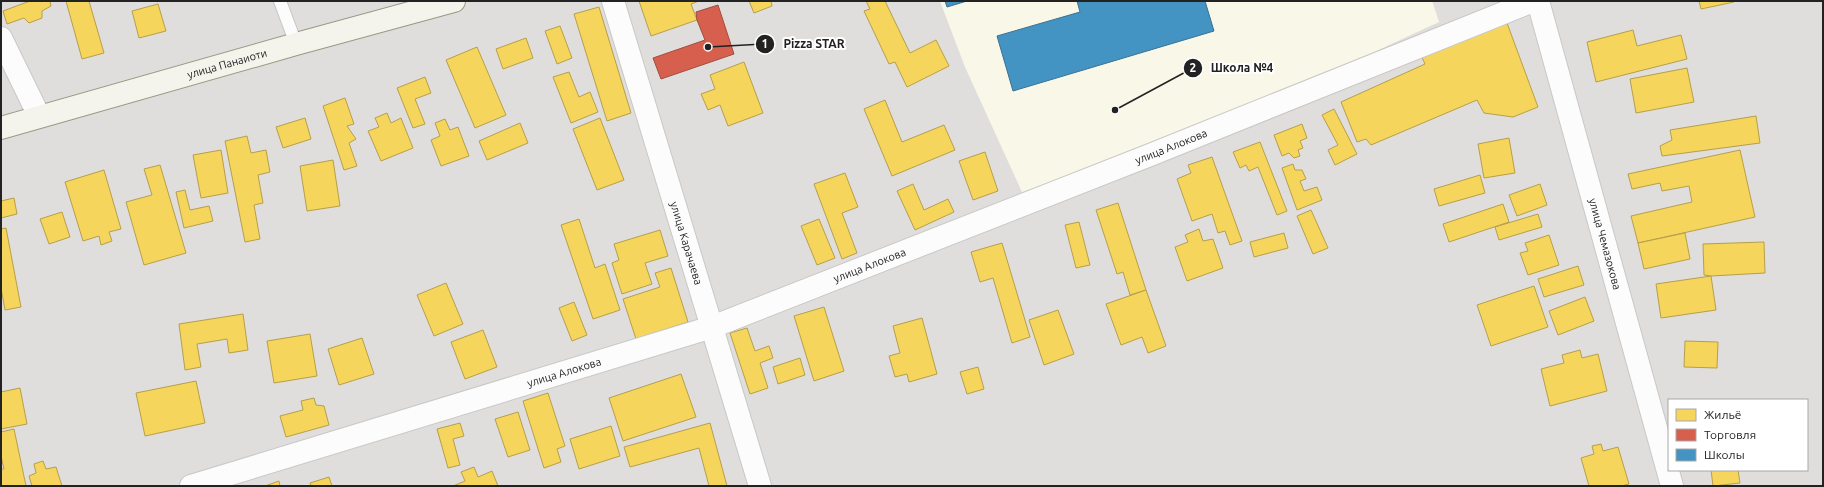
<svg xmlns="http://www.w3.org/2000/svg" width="1824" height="487" font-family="Ubuntu,sans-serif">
<rect width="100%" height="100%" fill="#f0eeeb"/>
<!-- residential -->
<path fill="#dfdedc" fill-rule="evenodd" d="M 1,1 L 940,1 L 1022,191 L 1439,22 L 1432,1 L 1823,1 L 1823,486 L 1,486 ZM 1669,400 L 1807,400 L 1807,470 L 1669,470 Z"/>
<!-- education -->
<polygon fill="#f8f7e8" points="940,1 1432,1 1439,22 1279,96 1120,158 1022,192 965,67"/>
<!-- homes -->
<g fill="#f6d55c" stroke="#b69f4b">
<polygon points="30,1 50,1 51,6 42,11 42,18 29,23 24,18 7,24 3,11"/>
<polygon points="66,1 89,1 104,53 82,59"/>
<polygon points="639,1 699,1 691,4 697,20 651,36"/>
<polygon points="749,1 771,1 772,6 754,13"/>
<polygon points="866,1 885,1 910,53 936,40 949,66 907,87 895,62 889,64 864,11 870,9"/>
<polygon points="1699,1 1734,1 1734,2 1701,9"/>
<polygon points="158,4 166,31 139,38 132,11"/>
<polygon points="599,7 631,113 607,121 574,14"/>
<polygon points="1507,23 1538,107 1513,117 1484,113 1477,100 1371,145 1366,139 1357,142 1341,102 1425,64 1420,53"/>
<polygon points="560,26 572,58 557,64 545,31"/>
<polygon points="1633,30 1637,46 1681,35 1687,59 1596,82 1587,42"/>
<polygon points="526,38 533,58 503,69 496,49"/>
<polygon points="477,47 506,115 475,128 446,60"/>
<polygon points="744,62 763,113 728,126 720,105 708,110 701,94 715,89 710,75"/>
<polygon points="1687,68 1694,102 1636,113 1630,79"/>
<polygon points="569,72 579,97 590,92 598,112 571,123 553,77"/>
<polygon points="425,77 431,93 415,99 425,124 413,128 397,88"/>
<polygon points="345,98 354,124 347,126 356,139 349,143 357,166 344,170 323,106"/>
<polygon points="885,100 902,142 944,125 955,150 892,176 864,109"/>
<polygon points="1334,109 1357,154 1335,165 1328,150 1338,145 1322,115"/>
<polygon points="387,113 391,123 401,118 413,148 381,161 368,131 379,127 375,118"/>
<polygon points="1756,116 1760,143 1662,156 1660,146 1672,140 1670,130"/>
<polygon points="305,118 311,139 283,148 276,127"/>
<polygon points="600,118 624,180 597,190 573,129"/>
<polygon points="445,119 450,130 458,127 469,156 441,166 431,140 440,136 435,123"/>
<polygon points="520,123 528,143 487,160 479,141"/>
<polygon points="1302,124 1307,138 1300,141 1303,148 1298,150 1300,156 1294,158 1289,153 1282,156 1274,135"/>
<polygon points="247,136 251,153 266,150 270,172 258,175 263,203 254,205 260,239 245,242 225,141"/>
<polygon points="1509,138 1515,173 1484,178 1478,144"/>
<polygon points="1260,142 1287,211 1277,215 1258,167 1249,171 1246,165 1240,168 1233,152"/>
<polygon points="221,150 228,193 201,198 193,155"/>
<polygon points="1740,150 1755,217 1638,243 1631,216 1692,202 1689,186 1662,191 1660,183 1632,189 1628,174"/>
<polygon points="985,152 998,191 973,200 959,161"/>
<polygon points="1212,157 1242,241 1230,245 1225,231 1218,233 1212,214 1192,221 1177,179 1191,173 1188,165"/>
<polygon points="333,160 340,206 307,211 300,166"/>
<polygon points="1293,164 1295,170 1302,170 1306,179 1300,181 1304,191 1317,187 1322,200 1297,210 1282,168"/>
<polygon points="160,165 186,253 144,265 126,202 152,195 144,169"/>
<polygon points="104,170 121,229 109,232 112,241 101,245 99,236 83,241 65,182"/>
<polygon points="845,173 858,207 842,213 857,253 842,259 814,184"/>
<polygon points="1480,175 1485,193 1439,206 1434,189"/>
<polygon points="913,184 924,210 948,199 954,212 915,230 897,191"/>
<polygon points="1540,184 1547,205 1517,216 1509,195"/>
<polygon points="185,190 190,210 209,206 213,221 184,228 176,192"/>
<polygon points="14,198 17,214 1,218 1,201"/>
<polygon points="1118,203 1146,290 1130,295 1123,272 1117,274 1096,210"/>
<polygon points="1503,204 1509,222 1449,242 1443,224"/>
<polygon points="1311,210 1328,248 1313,254 1297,216"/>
<polygon points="62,212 70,237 49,244 40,219"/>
<polygon points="1538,214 1542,227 1499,240 1495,227"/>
<polygon points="579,219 595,268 605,264 620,310 593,319 561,225"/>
<polygon points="819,219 835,258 817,265 801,226"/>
<polygon points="1079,222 1090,265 1076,268 1065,225"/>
<polygon points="6,228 21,307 5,310 1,288 1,229"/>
<polygon points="1199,229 1203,241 1213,239 1223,268 1187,281 1175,247 1188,242 1185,235"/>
<polygon points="660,230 668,256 645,263 652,284 622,294 612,263 619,260 614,244"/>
<polygon points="1284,233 1288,248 1254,257 1250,242"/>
<polygon points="1685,233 1690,259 1644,269 1638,243"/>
<polygon points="1549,235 1559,265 1528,275 1520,253 1528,251 1525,243"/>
<polygon points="1764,242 1765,273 1711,276 1704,275 1703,244"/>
<polygon points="1002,243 1030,337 1012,343 993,278 980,282 971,252"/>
<polygon points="1578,266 1584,285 1544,297 1538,279"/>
<polygon points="671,268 688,322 636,339 623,299 660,287 655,273"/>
<polygon points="1711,276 1716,310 1661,318 1656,284"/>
<polygon points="446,283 463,324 434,336 417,295"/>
<polygon points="1534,286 1548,327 1491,346 1477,305"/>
<polygon points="1146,290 1166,346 1148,353 1142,337 1121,345 1106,304"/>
<polygon points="1585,297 1594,321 1558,335 1549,311"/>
<polygon points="574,302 587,335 572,341 559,308"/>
<polygon points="824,307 844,371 814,381 794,316"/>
<polygon points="1058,310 1074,354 1044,365 1029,320"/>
<polygon points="243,314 248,350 229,353 227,339 197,344 201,367 185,370 179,324"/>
<polygon points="922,318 937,374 909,382 907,374 895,377 889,356 900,353 893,326"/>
<polygon points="747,328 755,351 769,346 773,358 760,363 768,388 750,394 730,333"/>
<polygon points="483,330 497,367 465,379 451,342"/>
<polygon points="310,334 317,376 274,383 267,341"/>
<polygon points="362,338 374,374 339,385 328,349"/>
<polygon points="1685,341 1718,342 1717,368 1684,367"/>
<polygon points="1580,350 1582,358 1598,354 1607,391 1550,406 1541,369 1564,363 1562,355"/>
<polygon points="800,358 805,375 778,384 773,367"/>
<polygon points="978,367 984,389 967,394 960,372"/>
<polygon points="681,374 696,417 623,441 609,398"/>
<polygon points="196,381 205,423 145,436 136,393"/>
<polygon points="20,388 27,424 1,429 1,392"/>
<polygon points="548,393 565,446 557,449 561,462 544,468 523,401"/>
<polygon points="314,398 316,405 324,406 329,425 286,437 280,416 303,410 301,401"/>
<polygon points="518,412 530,450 508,457 495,419"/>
<polygon points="460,423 464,436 453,439 460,465 448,468 437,429"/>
<polygon points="710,423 727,486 709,486 699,448 630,467 624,447"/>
<polygon points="611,426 620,456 579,469 570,439"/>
<polygon points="14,429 26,486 1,486 1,469 4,469 1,456 1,432"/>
<polygon points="1601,444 1603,451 1618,447 1629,484 1621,486 1589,486 1581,458 1594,454 1592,446"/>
<polygon points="43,461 46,469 56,467 62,486 32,486 29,476 36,473 34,464"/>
<polygon points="474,467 478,477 492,471 498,486 453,486 465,481 461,472"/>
<polygon points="1711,470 1738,470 1740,483 1713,486"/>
<polygon points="329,477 332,486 311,486 310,483"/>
<polygon points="279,481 280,486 265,486"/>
</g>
<!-- shops -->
<polygon fill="#d6604d" stroke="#a04d40" points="718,5 734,54 661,79 653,58 705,40 697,20 696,12"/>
<!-- schools -->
<g fill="#4393c3" stroke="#397193">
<polygon points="945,1 967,1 947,7"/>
<polygon points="1077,1 1205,1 1214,31 1013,91 997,36 1080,12"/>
</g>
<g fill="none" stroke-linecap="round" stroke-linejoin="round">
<defs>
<polyline id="lane" points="280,1 296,44"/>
<g id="street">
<path id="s1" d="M 613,1 L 760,486"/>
<path id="s2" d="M 1538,1 L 1672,486"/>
<polyline points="1,38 39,116"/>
<path id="s3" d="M 191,486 L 712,327 L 1150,155 L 1533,1"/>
</g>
<g id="secondary">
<path id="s4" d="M 1,128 L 296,44 L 454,1"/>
</g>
</defs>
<!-- lane casing -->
<use href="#lane" stroke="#c9c8c7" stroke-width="14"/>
<!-- street casing -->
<use href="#street" stroke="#c9c8c7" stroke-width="24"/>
<!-- secondary casing -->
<use href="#secondary" stroke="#999a82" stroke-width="24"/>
<!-- lane -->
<use href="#lane" stroke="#fdfcfc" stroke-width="12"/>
<!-- street -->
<use href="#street" stroke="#fdfcfc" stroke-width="22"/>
<!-- secondary -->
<use href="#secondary" stroke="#f4f4ed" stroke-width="22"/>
</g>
<g text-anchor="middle" stroke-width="4" stroke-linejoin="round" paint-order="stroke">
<!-- street labels -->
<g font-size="11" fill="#222" stroke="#fff">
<text dy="4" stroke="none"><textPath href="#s4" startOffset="235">улица Панаиоти</textPath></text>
<text dy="4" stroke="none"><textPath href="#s3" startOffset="1038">улица Алокова</textPath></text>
<text dy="4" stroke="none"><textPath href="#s1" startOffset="253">улица Карачаева</textPath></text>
<text dy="4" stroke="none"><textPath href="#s2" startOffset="252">улица Чемазокова</textPath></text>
<text dy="4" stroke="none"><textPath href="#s3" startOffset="714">улица Алокова</textPath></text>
<text dy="4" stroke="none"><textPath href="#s3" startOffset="390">улица Алокова</textPath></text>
</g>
</g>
<!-- callouts -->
<path fill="none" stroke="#222" stroke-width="1.5" d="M708 47L765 44M1115 110L1193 68"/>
<g fill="#222" stroke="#fff" stroke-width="1.5">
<circle cx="708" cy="47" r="4"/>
<circle cx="1115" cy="110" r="4"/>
<circle cx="765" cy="44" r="10"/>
<circle cx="1193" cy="68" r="10"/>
</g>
<g font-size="12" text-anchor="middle" font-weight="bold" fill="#fff">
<text x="765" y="48">1</text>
<text x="1193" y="72">2</text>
</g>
<g font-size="12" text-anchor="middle" font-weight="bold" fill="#222" stroke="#fff" stroke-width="4" stroke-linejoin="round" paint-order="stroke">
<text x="814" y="48">Pizza STAR</text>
<text x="1242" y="72">Школа №4</text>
</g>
<!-- border -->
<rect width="1824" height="487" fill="none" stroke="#222222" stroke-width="4"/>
<!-- legend -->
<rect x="1668" y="399" width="140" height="72" fill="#ffffff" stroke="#a7a7a7"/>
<rect x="1676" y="409" width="20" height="12" fill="#f6d55c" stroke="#a7a7a7"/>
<text x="1704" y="419" font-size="12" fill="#222222">Жильё</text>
<rect x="1676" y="429" width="20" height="12" fill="#d6604d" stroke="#a7a7a7"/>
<text x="1704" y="439" font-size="12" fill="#222222">Торговля</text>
<rect x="1676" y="449" width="20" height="12" fill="#4393c3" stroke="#a7a7a7"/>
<text x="1704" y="459" font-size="12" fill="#222222">Школы</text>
</svg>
